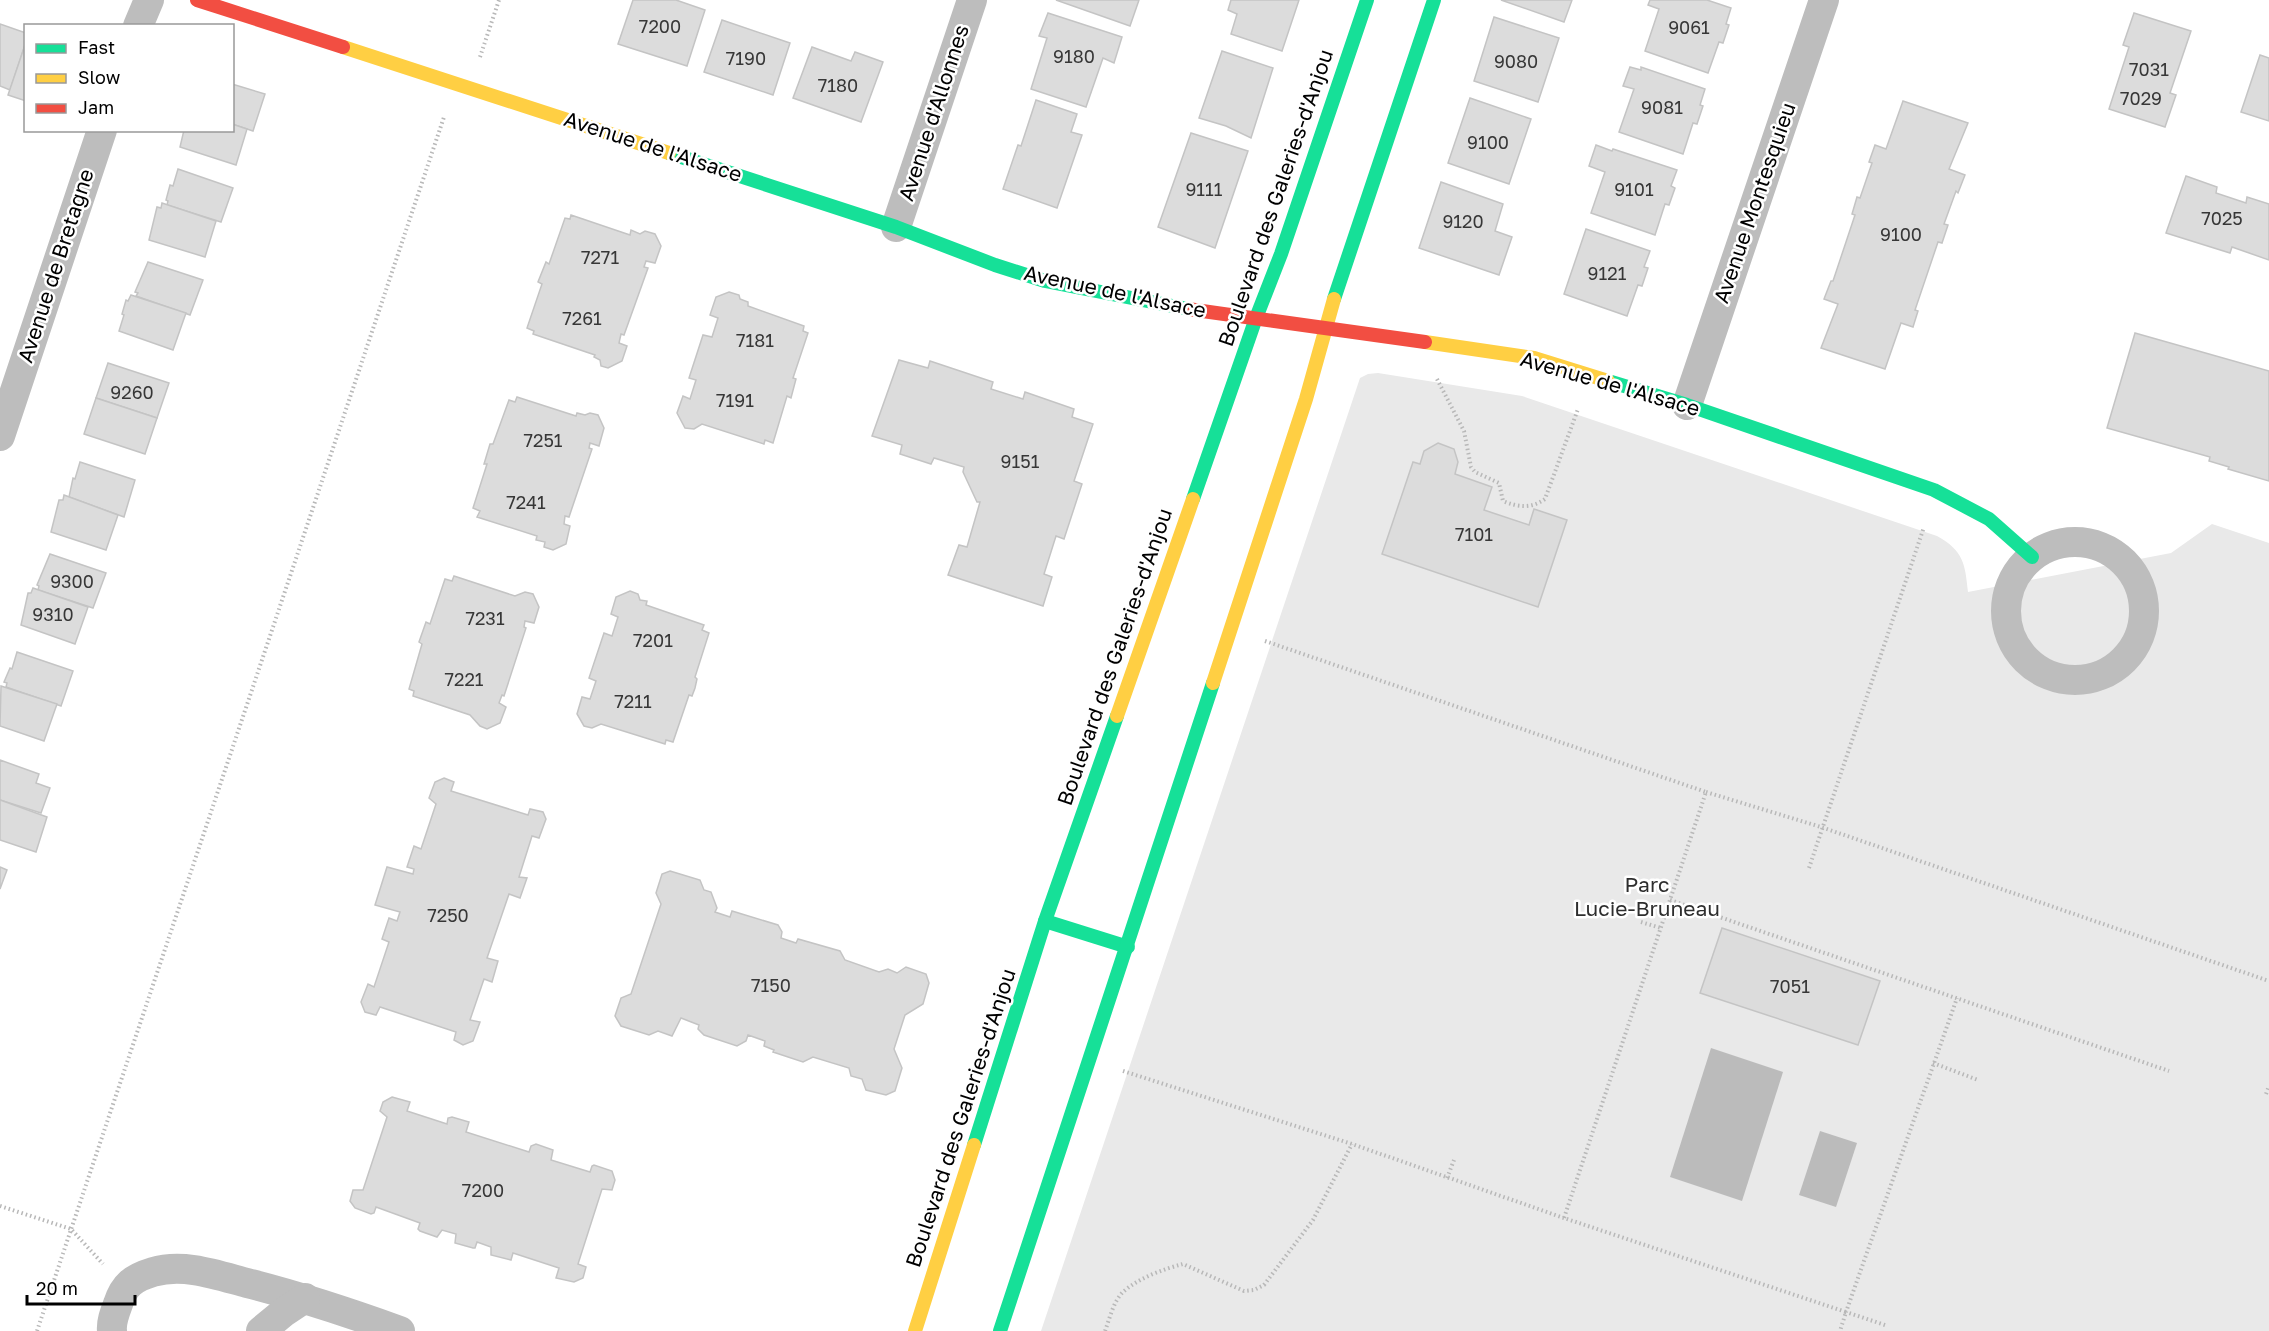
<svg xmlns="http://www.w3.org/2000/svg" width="2269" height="1331" font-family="'Golos Text',sans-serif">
<rect width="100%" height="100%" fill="#fff"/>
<!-- green -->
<path fill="#e9e9e9" d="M 1378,373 L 1522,396 L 1937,536 C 1964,551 1965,564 1968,592 L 2171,553 L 2212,524 L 2269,543 L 2269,1331 L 1041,1331 L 1360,378 L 1368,374 Z"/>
<!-- water -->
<g fill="#bbb">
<polygon points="1711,1048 1783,1072 1742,1201 1670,1177"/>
<polygon points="1820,1131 1857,1143 1836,1207 1799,1195"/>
</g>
<!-- building -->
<g fill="#dcdcdc" stroke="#c4c4c4" stroke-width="1.5">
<polygon points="633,0 676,0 705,10 687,66 618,44"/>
<polygon points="1056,0 1139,0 1130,26"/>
<polygon points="1231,0 1299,0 1282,51 1231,34 1237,14 1228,10"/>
<polygon points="1501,0 1572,0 1564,22"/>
<polygon points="1650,0 1707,0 1731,8 1726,24 1729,25 1723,43 1719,42 1708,73 1645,51 1659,9 1648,5"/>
<polygon points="1048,13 1122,37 1114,63 1103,58 1086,107 1031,89 1047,38 1039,36"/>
<polygon points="2134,13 2191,31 2170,93 2176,95 2165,127 2109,109 2129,47 2123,45"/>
<polygon points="1494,17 1559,38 1538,102 1474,81"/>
<polygon points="722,20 790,43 773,95 704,72"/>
<polygon points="0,24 26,33 26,42 10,90 0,86"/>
<polygon points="26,42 26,101 8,95"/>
<polygon points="812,47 851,61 855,52 883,62 861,122 793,98"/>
<polygon points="1222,51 1273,68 1251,138 1226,126 1199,118"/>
<polygon points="2260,55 2269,58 2269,121 2241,112"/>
<polygon points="1630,67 1641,70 1641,67 1705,89 1700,105 1703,106 1697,124 1693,123 1683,154 1619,132 1634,89 1623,86"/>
<polygon points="232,84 265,94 253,131 232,124"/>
<polygon points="1470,98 1531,119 1509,184 1448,163"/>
<polygon points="1036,100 1077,114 1071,132 1082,135 1057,208 1003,189 1018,145 1021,146"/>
<polygon points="1903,101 1968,123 1949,169 1965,175 1958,193 1956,191 1944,224 1948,225 1942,243 1938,242 1915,310 1918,311 1913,327 1901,323 1885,369 1821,348 1838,304 1824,299 1831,281 1833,281 1855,215 1852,214 1857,197 1860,198 1872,163 1869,162 1875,145 1886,149"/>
<polygon points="232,124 247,129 236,165 180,147 184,130 232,130"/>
<polygon points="1191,133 1248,151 1215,248 1158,227"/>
<polygon points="1596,145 1612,151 1613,149 1677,170 1671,186 1675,188 1669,205 1665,204 1655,235 1591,213 1605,172 1589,166"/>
<polygon points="178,169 233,188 221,222 167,205 168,201 166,200 170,185 173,186"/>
<polygon points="2186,176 2217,187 2216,193 2246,203 2247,197 2269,204 2269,260 2232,247 2230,253 2166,233"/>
<polygon points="1441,182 1503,204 1495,231 1512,237 1499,275 1419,248"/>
<polygon points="162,203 216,221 205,257 149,240 157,207 161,208"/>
<polygon points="571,215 630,235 631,230 640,234 645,231 655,234 661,246 655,263 646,261 644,267 648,268 624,335 621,334 619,343 627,346 622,361 608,368 601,366 600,360 594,357 595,355 533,334 534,331 527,328 542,284 538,282 546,262 549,264 565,218 570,219"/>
<polygon points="1586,229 1650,251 1644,267 1648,268 1642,286 1638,285 1627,316 1564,294"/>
<polygon points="148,262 203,280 190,315 136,296 138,293 135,292"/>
<polygon points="729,292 739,295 740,299 748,302 748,306 804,326 803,331 808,333 793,378 796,379 791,398 787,396 773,443 765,440 764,444 702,424 694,429 685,428 677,413 683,396 690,399 696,380 689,378 703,335 712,337 718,318 710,315 716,297"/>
<polygon points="131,295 186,313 173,350 119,331 124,315 122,314 126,300 128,301"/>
<polygon points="2135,333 2269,371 2269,481 2228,469 2229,467 2209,461 2210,457 2107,428"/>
<polygon points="899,360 928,368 930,361 993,382 991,389 1023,399 1025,392 1074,409 1072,417 1093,424 1074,481 1082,484 1064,539 1056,536 1044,574 1052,577 1043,606 948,575 959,545 967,547 980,502 977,502 963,472 964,467 934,458 931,464 900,454 902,445 872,436"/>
<polygon points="108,363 169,383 157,418 96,398"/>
<polygon points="517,397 576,416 577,413 585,415 590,413 598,415 604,428 599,446 590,443 589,448 592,449 569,517 565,516 564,524 570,526 566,544 553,550 544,547 545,542 536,540 537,536 477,517 480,511 473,508 487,464 484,464 490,444 493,444 509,400 515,402"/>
<polygon points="96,398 157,418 145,454 84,434"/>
<polygon points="1438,443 1454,449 1458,462 1455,474 1492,487 1484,510 1529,525 1534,509 1567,520 1538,607 1382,554 1413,462 1420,464 1424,451"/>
<polygon points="80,462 135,480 124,517 69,497 73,478 75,479"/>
<polygon points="64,495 118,515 106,550 51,532 59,500 63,500"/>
<polygon points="50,554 106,573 93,608 38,590 39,586 37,585"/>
<polygon points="454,576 515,596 525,592 533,594 539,607 534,623 525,621 524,627 526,628 504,696 502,695 499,703 506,707 500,723 487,729 480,726 470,715 413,696 414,691 409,689 422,644 419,642 426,622 430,624 445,579 452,581"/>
<polygon points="33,588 88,607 75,644 21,625 28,593 31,593"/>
<polygon points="630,591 638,594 640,600 647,601 646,605 704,625 702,630 709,633 695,677 697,679 695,688 692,696 689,695 673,742 666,740 665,744 601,724 592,728 584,726 577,714 582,697 590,699 596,681 589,678 604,633 612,636 618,617 611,614 616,597"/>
<polygon points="17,652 73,671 61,706 6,687 7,683 4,682 10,668 12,669"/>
<polygon points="1,686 57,704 44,741 0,726"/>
<polygon points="0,760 39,774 36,783 50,788 41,813 0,800"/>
<polygon points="444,778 454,782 451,791 528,815 530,809 543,812 546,819 539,838 532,836 519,877 527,878 520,898 509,894 487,958 498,961 492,982 484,979 470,1020 480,1022 473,1041 463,1045 454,1040 456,1032 380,1007 376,1015 365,1012 361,1002 368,984 374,987 389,942 382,939 389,918 397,921 400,912 375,905 387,867 413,874 414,869 407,867 414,846 421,849 436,804 429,798 435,782"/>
<polygon points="0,800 47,817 36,852 0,840"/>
<polygon points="0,867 7,870 0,889"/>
<polygon points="670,871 700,880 704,890 711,892 717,908 715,912 730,917 732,911 778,925 782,932 781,938 796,943 798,939 840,951 845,960 879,972 888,969 897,973 906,967 926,974 929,983 923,1004 905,1015 894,1049 902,1068 895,1091 886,1095 866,1090 862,1079 851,1076 849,1068 813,1057 803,1062 773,1052 774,1050 764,1046 765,1041 748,1035 746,1041 737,1046 704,1035 698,1029 699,1025 681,1018 672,1036 658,1031 649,1035 621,1026 615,1016 621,998 631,994 661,904 656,893 662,874"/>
<polygon points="1722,928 1880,981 1858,1045 1700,993"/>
<polygon points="392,1097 410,1102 407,1111 447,1124 448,1118 452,1117 469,1122 466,1132 529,1152 531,1146 536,1144 553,1150 551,1160 590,1172 592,1166 594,1165 612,1171 615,1180 612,1190 602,1189 578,1264 586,1267 583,1278 574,1282 556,1278 559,1268 513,1253 511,1260 491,1255 491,1247 477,1242 475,1248 473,1248 455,1243 456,1234 442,1230 437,1237 420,1231 418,1229 420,1223 376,1207 374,1213 371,1214 355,1208 350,1201 353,1190 363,1190 387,1117 380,1111 383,1102"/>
</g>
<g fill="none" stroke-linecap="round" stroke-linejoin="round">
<!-- path -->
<g stroke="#b8b8b8" stroke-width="4" stroke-dasharray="1.5 3" stroke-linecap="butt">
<polyline points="480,57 499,0"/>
<path d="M 1437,379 L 1464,431 L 1471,467 L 1475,472 L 1499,483 L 1503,501 C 1518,507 1531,509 1545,499 L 1578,409"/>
<polyline points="1265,641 1706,792 1564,1218 1846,1312 1840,1331"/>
<polyline points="1706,792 1821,827 2269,981"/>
<polyline points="1809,868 1924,527"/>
<polyline points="1670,900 2169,1071"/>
<polyline points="1641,922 1661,928"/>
<polyline points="1933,1063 1978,1080"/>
<polyline points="1123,1071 1352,1144 1564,1218"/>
<polyline points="2266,1094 2269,1086"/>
<polyline points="1447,1178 1454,1160"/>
<polyline points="0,1206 71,1229 103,1264"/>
<polyline points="1885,1325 1846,1312 1957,998"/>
<polyline points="37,1331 444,117"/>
<path d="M 1105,1331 C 1110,1318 1113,1302 1123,1292 C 1138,1278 1164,1269 1183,1264 L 1244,1291 L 1254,1290 L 1264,1285 L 1313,1220 L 1352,1144"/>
</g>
<!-- street -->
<g stroke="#bdbdbd" stroke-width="30">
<polyline points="138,26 149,0"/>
<polyline points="896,227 972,0"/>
<polyline points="1687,405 1824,0"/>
<polyline points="0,436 102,130"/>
<circle cx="2075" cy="611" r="69"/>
<path d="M 112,1331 C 111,1322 115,1312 118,1304 C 124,1285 133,1278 153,1272 C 184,1263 217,1275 247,1283 C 299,1296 350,1313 400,1331"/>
<polyline points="261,1331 284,1312 305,1298"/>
</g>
<!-- fast -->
<g stroke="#16e098" stroke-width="14">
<polyline points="669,153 896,227 995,265 1045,281 1188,309"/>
<polyline points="1334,299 1434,0"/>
<polyline points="1608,381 1687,405 1934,490 1989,519 2032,557"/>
<polyline points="1193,499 1256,318 1281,254 1367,0"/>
<polyline points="1045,921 1128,947"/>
<polyline points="974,1145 1045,921 1117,716"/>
<polyline points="1000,1331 1213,683"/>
</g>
<!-- slow -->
<g stroke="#ffcf43" stroke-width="14">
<polyline points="343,47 669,153"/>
<polyline points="1425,342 1534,358 1608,381"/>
<polyline points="1213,683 1306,399 1334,299"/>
<polyline points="1117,716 1193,499"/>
<polyline points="915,1331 974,1145"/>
</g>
<!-- jam -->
<g stroke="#f24e42" stroke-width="14">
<polyline points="197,0 343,47"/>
<polyline points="1188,309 1425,342"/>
</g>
</g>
<g text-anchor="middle" stroke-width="5" stroke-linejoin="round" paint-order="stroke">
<!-- number labels -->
<g font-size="18" fill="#373737">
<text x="660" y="33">7200</text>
<text x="1689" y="34">9061</text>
<text x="1074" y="63">9180</text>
<text x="746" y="65">7190</text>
<text x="1516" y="68">9080</text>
<text x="2149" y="76">7031</text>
<text x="838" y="92">7180</text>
<text x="2141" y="105">7029</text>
<text x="1662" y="114">9081</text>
<text x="1488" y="149">9100</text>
<text x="1204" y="196">9111</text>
<text x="1634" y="196">9101</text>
<text x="2222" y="225">7025</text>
<text x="1463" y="228">9120</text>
<text x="1901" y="241">9100</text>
<text x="600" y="264">7271</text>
<text x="1607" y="280">9121</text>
<text x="582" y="325">7261</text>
<text x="755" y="347">7181</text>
<text x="132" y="399">9260</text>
<text x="735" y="407">7191</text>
<text x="543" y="447">7251</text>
<text x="1020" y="468">9151</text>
<text x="526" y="509">7241</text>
<text x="1474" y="541">7101</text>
<text x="72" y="588">9300</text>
<text x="53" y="621">9310</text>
<text x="485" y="625">7231</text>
<text x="653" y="647">7201</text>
<text x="464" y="686">7221</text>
<text x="633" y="708">7211</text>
<text x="448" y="922">7250</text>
<text x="771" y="992">7150</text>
<text x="1790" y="993">7051</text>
<text x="483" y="1197">7200</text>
</g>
<!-- street labels -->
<g font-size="21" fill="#000" stroke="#fff">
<text transform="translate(934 113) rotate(-72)" y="7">Avenue d'Allonnes</text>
<text transform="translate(653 147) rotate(18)" y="7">Avenue de l'Alsace</text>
<text transform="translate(1276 198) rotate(-71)" y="7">Boulevard des Galeries-d'Anjou</text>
<text transform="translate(1755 203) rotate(-71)" y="7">Avenue Montesquieu</text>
<text transform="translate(56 266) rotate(-72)" y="7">Avenue de Bretagne</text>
<text transform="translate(1115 292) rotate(12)" y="7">Avenue de l'Alsace</text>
<text transform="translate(1610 384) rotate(16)" y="7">Avenue de l'Alsace</text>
<text transform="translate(1115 657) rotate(-71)" y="7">Boulevard des Galeries-d'Anjou</text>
<text transform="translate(961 1118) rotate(-72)" y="7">Boulevard des Galeries-d'Anjou</text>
</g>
<!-- park labels -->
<g font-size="21" fill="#2e2e2e" stroke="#fff">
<text x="1647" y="892">Parc<tspan x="1647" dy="24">Lucie-Bruneau</tspan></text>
</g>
</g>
<!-- legend -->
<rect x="24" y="24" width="210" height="108" fill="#ffffff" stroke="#999999" stroke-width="1.5"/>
<rect x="36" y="44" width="30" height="9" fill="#16e098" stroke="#999999" stroke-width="1.5"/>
<text x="78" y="54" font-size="18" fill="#000000">Fast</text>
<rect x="36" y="74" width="30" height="9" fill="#ffcf43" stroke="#999999" stroke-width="1.5"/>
<text x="78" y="84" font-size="18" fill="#000000">Slow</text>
<rect x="36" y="104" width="30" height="9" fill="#f24e42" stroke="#999999" stroke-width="1.5"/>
<text x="78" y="114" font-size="18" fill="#000000">Jam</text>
<!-- scale -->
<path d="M27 1295v9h108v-9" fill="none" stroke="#000000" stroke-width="3"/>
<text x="36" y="1295" font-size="18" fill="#000000" stroke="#ffffff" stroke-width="4.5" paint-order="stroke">20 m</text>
</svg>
